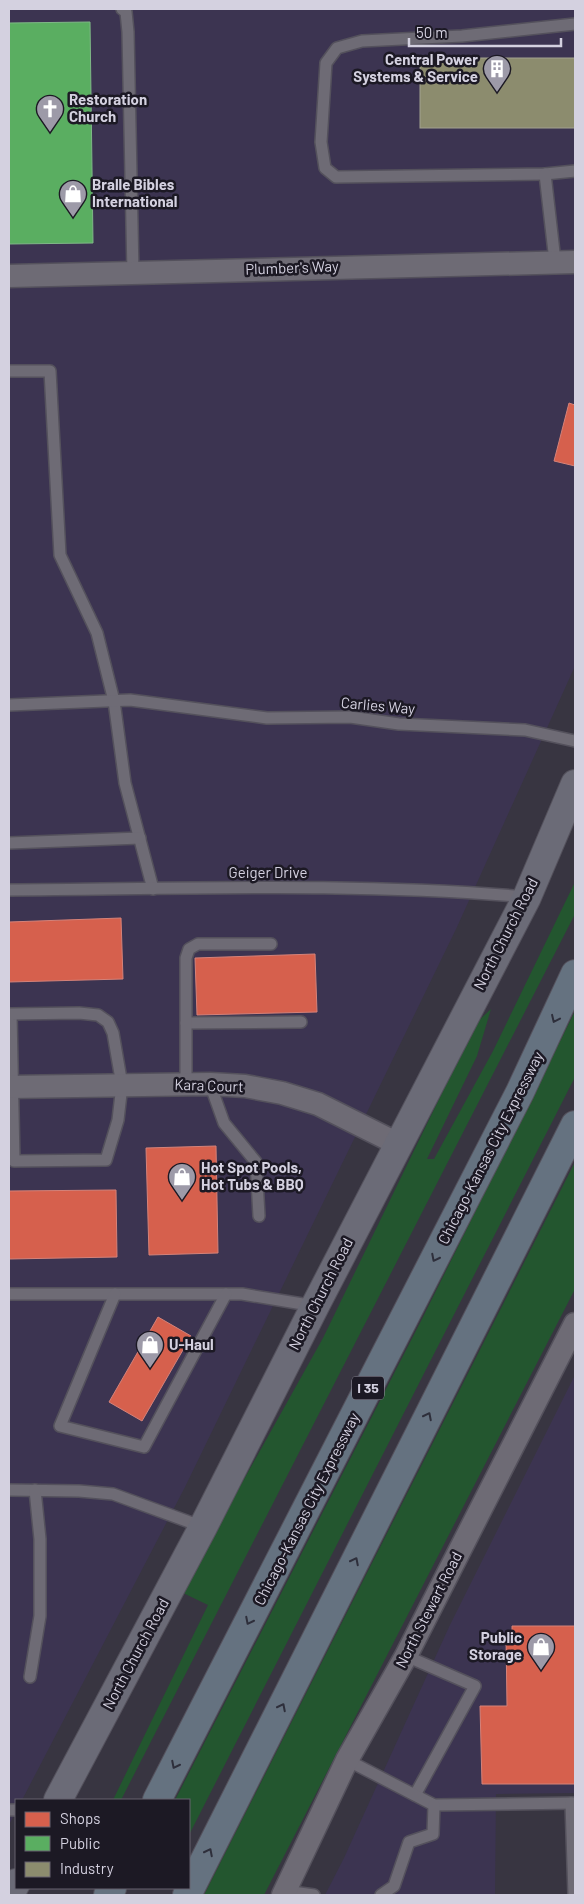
<svg xmlns="http://www.w3.org/2000/svg" width="584" height="1904" font-family="Barlow,sans-serif">
<rect width="100%" height="100%" fill="#383541"/>
<!-- built -->
<g fill="#3c3451">
<polygon points="9,9 575,9 575,666 457,927 185,1487 22,1800 16,1800 16,1811 9,1825"/>
<polygon points="575,1375 575,1793 496,1794 495,1895 325,1895 344,1858 449,1627"/>
</g>
<!-- green -->
<g fill="#23562f">
<polygon points="575,882 575,914 121,1800 113,1800 208,1605 181,1592 323,1338 476,1023 491,1009 477,1056 427,1159 434,1159 493,1051"/>
<polygon points="575,1011 575,1077 189,1835 189,1800 175,1800 422,1319"/>
<polygon points="575,1162 575,1289 264,1895 204,1895"/>
</g>
<!-- shops -->
<g fill="#d6604d" stroke="#d58279">
<polygon points="569,403 575,405 575,466 554,461"/>
<polygon points="121,918 123,979 9,982 9,922"/>
<polygon points="315,954 317,1012 197,1015 195,958"/>
<polygon points="216,1146 218,1253 149,1255 146,1148"/>
<polygon points="116,1190 117,1257 9,1259 9,1191"/>
<polygon points="158,1317 191,1336 142,1421 109,1402"/>
<polygon points="512,1626 575,1626 575,1784 482,1784 480,1706 507,1706 506,1637 512,1637"/>
</g>
<!-- public -->
<polygon fill="#5aae61" stroke="#7fb887" points="90,22 93,243 9,244 9,23"/>
<!-- industry -->
<rect fill="#8c8c6e" stroke="#a2a190" x="420" y="58" width="155" height="70"/>
<g fill="none" stroke-linecap="round" stroke-linejoin="round">
<defs>
<g id="lane">
<polyline points="122,9 126,12 128,32 133,273"/>
<polyline points="575,24 462,36 362,41 337,48 326,63 321,142 325,168 336,177 545,174 575,171"/>
<polyline points="545,174 555,261"/>
<polyline points="9,371 50,371 60,555 97,633 114,701 125,783 153,889"/>
<polyline points="9,705 130,700 267,718 350,717 399,724 525,730 575,741"/>
<polyline points="9,843 140,838"/>
<path d="M 9,890 C 181,889 355,882 527,897"/>
<polyline points="9,1014 11,1014 79,1013 98,1015 108,1022 113,1033 122,1085 118,1120 106,1160 14,1161 11,1014"/>
<polyline points="186,1023 301,1022"/>
<polyline points="186,1084 186,958 189,949 198,944 271,944"/>
<polyline points="210,1084 224,1123 256,1162 259,1216"/>
<polyline points="9,1294 242,1294 315,1306"/>
<polyline points="115,1294 60,1426 144,1447 226,1294"/>
<polyline points="9,1490 79,1491 113,1494 203,1527"/>
<polyline points="406,1656 475,1686 415,1795"/>
<polyline points="30,1677 40,1616 40,1539 35,1490"/>
<polyline points="347,1760 434,1805 575,1803"/>
<polyline points="571,1803 574,1895"/>
<polyline points="9,1810 16,1810"/>
<polyline points="285,1891 314,1895"/>
<polyline points="381,1895 394,1886 409,1842 433,1834 434,1805"/>
</g>
<g id="street">
<polyline points="9,276 575,262"/>
<polyline points="9,1087 210,1084 245,1086 282,1093 318,1104 398,1144"/>
<polyline points="283,1895 347,1760 406,1656 575,1324"/>
</g>
<g id="secondary">
<polyline points="58,1800 203,1527 315,1306 527,897 575,784"/>
<polyline points="10,1895 16,1883"/>
</g>
<g id="highway">
<polyline points="157,1800 520,1092 575,974"/>
<polyline points="108,1895 112,1888"/>
<polyline points="187,1895 575,1125"/>
</g>
</defs>
<!-- lane casing -->
<use href="#lane" stroke="#54515c" stroke-width="14"/>
<!-- street casing -->
<use href="#street" stroke="#54515c" stroke-width="25"/>
<!-- secondary casing -->
<use href="#secondary" stroke="#54515c" stroke-width="30"/>
<!-- highway casing -->
<use href="#highway" stroke="#54515c" stroke-width="30"/>
<!-- lane -->
<use href="#lane" stroke="#6e6b75" stroke-width="11"/>
<!-- street -->
<use href="#street" stroke="#6e6b75" stroke-width="22"/>
<!-- secondary -->
<use href="#secondary" stroke="#6b6b77" stroke-width="28"/>
<!-- highway -->
<use href="#highway" stroke="#657280" stroke-width="28"/>
</g>
<!-- one-way arrows -->
<defs><path id="oneway-chevron" d="M-2-3.5L2.5 0L-2 3.5" fill="none" stroke-width="1.6" stroke-linecap="round" stroke-linejoin="round" transform="scale(1.25)"/></defs>
<g stroke="#2e2f3b">
<use href="#oneway-chevron" transform="translate(555 1019) rotate(115)"/>
<use href="#oneway-chevron" transform="translate(435 1258) rotate(117)"/>
<use href="#oneway-chevron" transform="translate(428 1416) rotate(-63)"/>
<use href="#oneway-chevron" transform="translate(355 1561) rotate(-63)"/>
<use href="#oneway-chevron" transform="translate(249 1621) rotate(117)"/>
<use href="#oneway-chevron" transform="translate(282 1707) rotate(-63)"/>
<use href="#oneway-chevron" transform="translate(175 1765) rotate(117)"/>
<use href="#oneway-chevron" transform="translate(209 1852) rotate(-63)"/>
</g>
<!-- icons -->
<defs>
<symbol id="building-pin" viewBox="-11 -11 22 30"><path d="M0 17L-7.5 6A9.5 9.5 0 1 1 7.5 6Z" fill="#9d9aa8" stroke="#1c1924"/><path d="M-4-6H4V6H1V3H-1V6H-4ZM-2.5-4.3h1.7v1.8h-1.7ZM.8-4.3h1.7v1.8H.8ZM-2.5-1h1.7V.8h-1.7ZM.8-1h1.7V.8H.8Z" fill="#fff"/></symbol>
<symbol id="church-pin" viewBox="-11 -11 22 30"><path d="M0 17L-7.5 6A9.5 9.5 0 1 1 7.5 6Z" fill="#9d9aa8" stroke="#1c1924"/><path d="M-1.2-6h2.4v3.5h3.3v2.4h-3.3V6h-2.4V-.1h-3.3v-2.4h3.3Z" fill="#fff"/></symbol>
<symbol id="shop-pin" viewBox="-11 -11 22 30"><path d="M0 17L-7.5 6A9.5 9.5 0 1 1 7.5 6Z" fill="#9d9aa8" stroke="#1c1924"/><path d="M-5-2.5h2.3a2.7 3.5 0 0 1 5.4 0H5L5.5 6h-11ZM-1.5-2.5h3a1.5 2.3 0 0 0-3 0Z" fill="#fff"/></symbol>
</defs>
<g fill-rule="evenodd">
<use href="#building-pin" x="481" y="53" width="32" height="43"/>
<use href="#church-pin" x="34" y="93" width="32" height="43"/>
<use href="#shop-pin" x="57" y="178" width="32" height="43"/>
<use href="#shop-pin" x="166" y="1161" width="32" height="43"/>
<use href="#shop-pin" x="134" y="1329" width="32" height="43"/>
<use href="#shop-pin" x="525" y="1631" width="32" height="43"/>
</g>
<g text-anchor="middle" stroke-width="5" stroke-linejoin="round" paint-order="stroke">
<!-- shield labels -->
<rect fill="#1c1924" stroke="#9d9aa8" stroke-width="1" x="352" y="1376.5" width="32" height="23" rx="4"/>
<g font-size="14" font-weight="bold" fill="#d4d1e0">
<text x="368" y="1393">I 35</text>
</g>
<!-- poi labels -->
<g font-size="15" font-weight="bold" fill="#d4d1e0" stroke="#1c1924" text-anchor="start">
<text x="478" y="65" text-anchor="end">Central Power<tspan x="478" dy="17">Systems &amp; Service</tspan></text>
<text x="69" y="105">Restoration<tspan x="69" dy="17">Church</tspan></text>
<text x="92" y="190">Bralle Bibles<tspan x="92" dy="17">International</tspan></text>
<text x="201" y="1173">Hot Spot Pools,<tspan x="201" dy="17">Hot Tubs &amp; BBQ</tspan></text>
<text x="169" y="1350">U-Haul</text>
<text x="522" y="1643" text-anchor="end">Public<tspan x="522" dy="17">Storage</tspan></text>
</g>
<!-- street labels -->
<g font-size="15" fill="#d4d1e0" stroke="#1c1924">
<text transform="translate(292 268) rotate(-2)" y="5">Plumber's Way</text>
<text transform="translate(378 706) rotate(5)" y="5">Carlies Way</text>
<text x="268" y="878">Geiger Drive</text>
<text transform="translate(506 934) rotate(-63)" y="5">North Church Road</text>
<text transform="translate(209 1086) rotate(2)" y="5">Kara Court</text>
<text transform="translate(491 1148) rotate(-63)" y="5">Chicago-Kansas City Expressway</text>
<text transform="translate(321 1294) rotate(-63)" y="5">North Church Road</text>
<text transform="translate(307 1509) rotate(-63)" y="5">Chicago-Kansas City Expressway</text>
<text transform="translate(429 1610) rotate(-63)" y="5">North Stewart Road</text>
<text transform="translate(136 1654) rotate(-62)" y="5">North Church Road</text>
</g>
</g>
<!-- border -->
<rect width="584" height="1904" fill="none" stroke="#d4d1e0" stroke-width="20"/>
<!-- legend -->
<rect x="15" y="1799" width="175" height="90" fill="#1c1924" stroke="#66636f"/>
<rect x="25" y="1812" width="25" height="15" fill="#d6604d" stroke="#66636f"/>
<text x="60" y="1824" font-size="15" fill="#d4d1e0">Shops</text>
<rect x="25" y="1836" width="25" height="15" fill="#5aae61" stroke="#66636f"/>
<text x="60" y="1849" font-size="15" fill="#d4d1e0">Public</text>
<rect x="25" y="1862" width="25" height="15" fill="#8c8c6e" stroke="#66636f"/>
<text x="60" y="1874" font-size="15" fill="#d4d1e0">Industry</text>
<!-- scale -->
<path d="M409 38v8h152v-8" fill="none" stroke="#d4d1e0" stroke-width="2.5"/>
<text x="416" y="38" font-size="15" fill="#d4d1e0" stroke="#1c1924" stroke-width="4" paint-order="stroke">50 m</text>
</svg>
